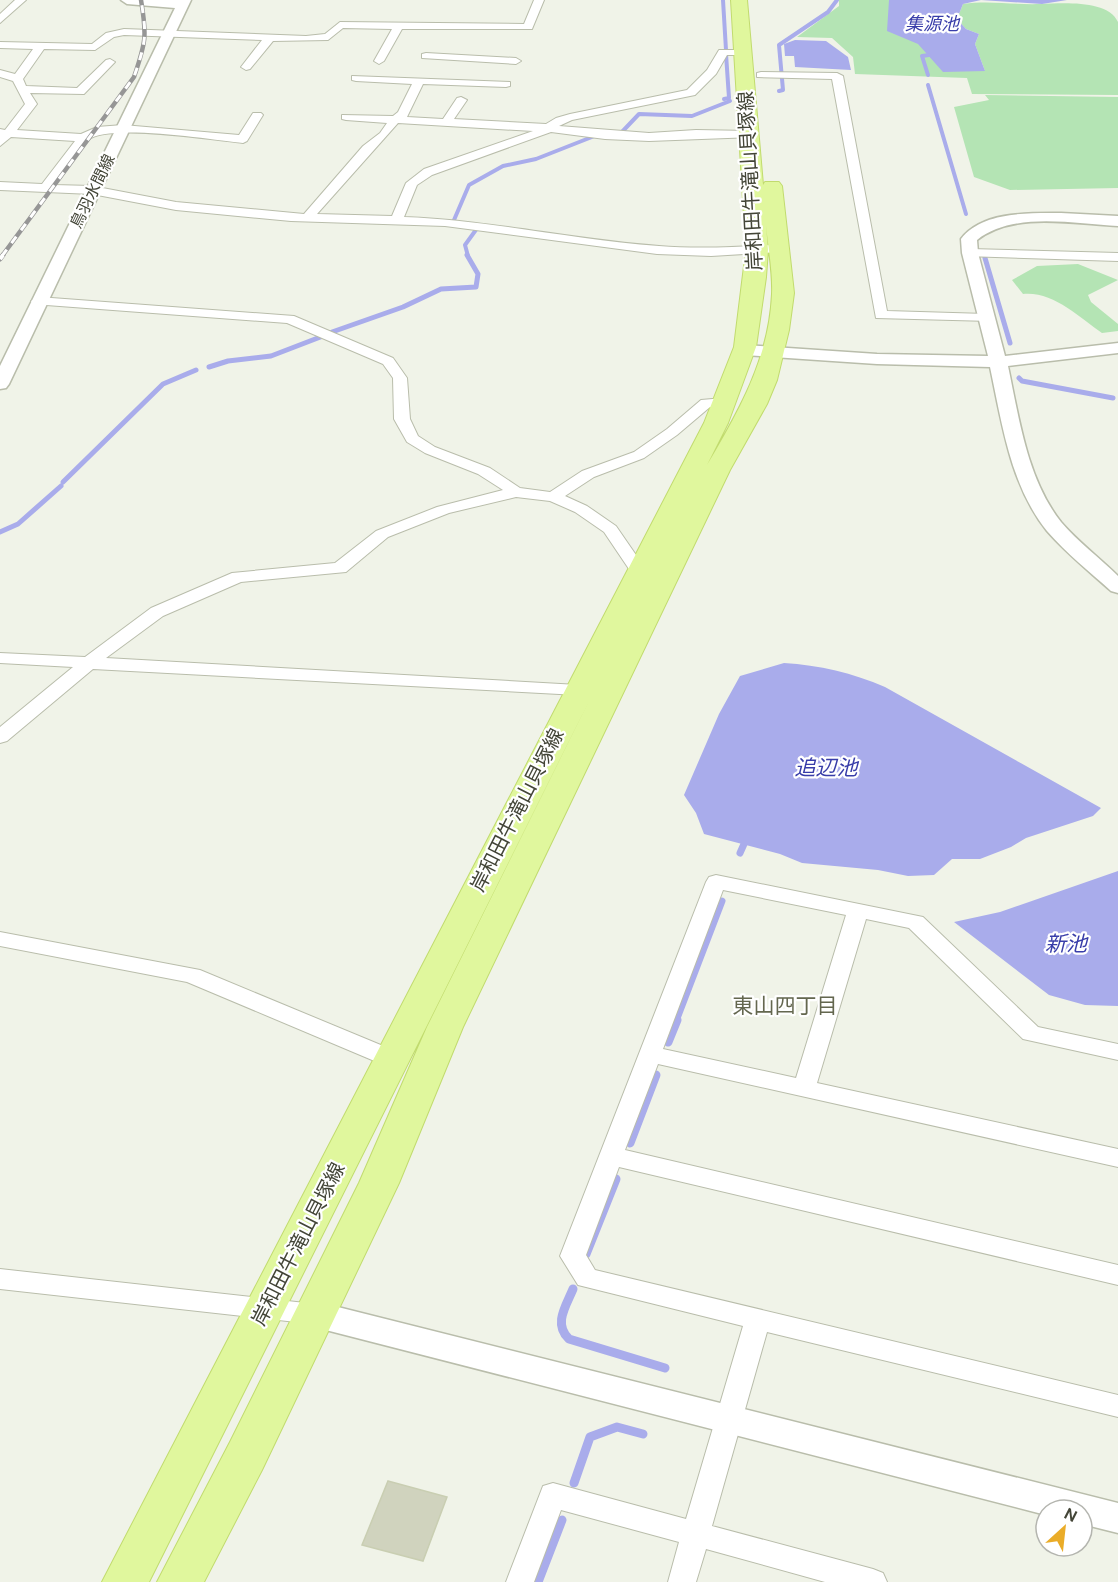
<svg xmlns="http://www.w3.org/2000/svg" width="1118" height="1582" font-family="'DM Sans','Noto Sans JP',sans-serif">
<rect width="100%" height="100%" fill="#f0f3e8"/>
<!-- green -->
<g fill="#b4e4b4">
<path d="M 839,0 L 945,0 L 985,71 L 975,44 L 979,34 L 966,29 L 957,19 L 963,4 C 989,0 1014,5 1040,4 C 1065,3 1108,0 1118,22 C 1118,33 1118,81 1118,95 L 972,94 L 967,78 L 855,74 L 853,57 L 832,38 L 797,37 L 839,6 Z"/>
<polygon points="985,95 1118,97 1118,188 1010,190 974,177 954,107 989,100"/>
<path d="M 1078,264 L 1118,280 L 1088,295 L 1091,302 L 1118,324 L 1118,331 L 1102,333 C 1079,317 1053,291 1023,294 L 1012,280 L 1037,266 Z"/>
</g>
<!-- water -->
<g fill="#a9aceb">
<polygon points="889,0 1067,0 1042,4 981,0 963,4 957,19 966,29 979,34 975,44 985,71 943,72 918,44 887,31"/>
<polygon points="795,40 826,41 848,57 851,70 795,67 794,56 785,56 784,44"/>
<path d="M 784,663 C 819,665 853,673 885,687 L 1101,808 L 1093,816 L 1026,838 L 1011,847 L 980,859 L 952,859 L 934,875 L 908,876 L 878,870 L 802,863 L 780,854 L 704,834 L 696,813 L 684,795 L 719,714 L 740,676 Z"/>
<polygon points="1118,871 1118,1006 1085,1005 1049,995 954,922 1000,912"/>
</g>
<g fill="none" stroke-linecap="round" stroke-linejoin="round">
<!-- stream-far3 -->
<g stroke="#a9aceb" stroke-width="4">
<polyline points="723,0 726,50"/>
<polyline points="928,75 922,56 929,55"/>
<polyline points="928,85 966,214"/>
<polyline points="779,91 783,90 779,45 828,12 837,0"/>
<polyline points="724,99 729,98 726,54"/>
<polyline points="617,134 620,134 639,114 692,116 730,101"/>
<polyline points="454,220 469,185 503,166 536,159 597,135"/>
<polyline points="468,256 465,245 478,227"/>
</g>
<!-- stream-far2 -->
<g stroke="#a9aceb" stroke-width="5">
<polyline points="985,258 1010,343"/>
<polyline points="332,332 403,307 441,289 476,287 478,274 467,255"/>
<polyline points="209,367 228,361 271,356 323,336"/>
<polyline points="1019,378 1022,381 1113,398"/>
<polyline points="63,482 163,384 196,370"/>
<polyline points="0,532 18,524 61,486"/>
</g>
<!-- stream-far1 -->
<g stroke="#a9aceb" stroke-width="7">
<polyline points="740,853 744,844"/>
<polyline points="676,1021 722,901"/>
</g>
<!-- stream -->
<g stroke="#a9aceb" stroke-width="9">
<polyline points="668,1042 677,1020"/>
<polyline points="630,1143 656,1075"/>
<polyline points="586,1254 616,1179"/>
<path d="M 573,1289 C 566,1306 553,1324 569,1339 L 665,1368"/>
<polyline points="574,1483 590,1437 617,1427 643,1434"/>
<polyline points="538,1582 562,1520"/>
</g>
</g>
<!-- building -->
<polygon fill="#d0d3be" stroke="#c9ceb2" stroke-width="1.5" points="388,1481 447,1497 423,1561 362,1545"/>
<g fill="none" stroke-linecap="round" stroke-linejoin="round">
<defs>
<g id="minor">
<polygon points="15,0 26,0 0,23 0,14"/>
<path d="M 534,0 L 544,0 L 532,29 L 402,29 L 384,61 L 379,64 L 374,61 L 392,29 L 343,28 L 328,40 L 273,41 L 250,69 L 246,70 L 241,67 L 262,40 L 124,35 L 114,37 L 95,50 L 44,49 L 23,79 L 26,86 L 77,88 L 106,60 L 110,59 L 115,62 L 84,94 L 30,93 L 37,104 L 17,130 L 81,134 L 97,127 L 123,125 L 239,135 L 253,113 L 261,113 L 263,115 L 247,141 L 243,143 C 213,140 108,123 88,140 C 75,151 64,171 54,185 L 92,186 L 176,202 L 304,214 L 363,146 L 380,133 L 387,123 L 346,120 L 342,119 L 342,115 L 393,116 L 398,112 L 412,84 L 356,81 L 352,80 L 352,76 L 510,82 L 510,86 L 506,87 L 423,84 L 407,117 L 443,119 L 457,98 L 461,97 L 467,100 L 454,119 L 546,124 L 556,118 L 570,114 L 687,90 L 707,70 L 719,50 L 743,50 L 747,51 L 747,55 L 727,55 L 716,74 L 695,95 L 572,120 L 559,126 L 649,133 L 696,130 L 750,131 L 754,133 L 754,137 L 649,141 L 605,139 L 551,132 L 432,175 L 417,185 L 404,217 C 490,220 573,240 659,246 C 697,249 735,247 773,245 L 778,246 L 780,249 L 778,252 L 711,256 L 657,254 L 445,226 L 291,221 L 176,210 L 92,194 L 0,190 L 0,182 L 42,184 L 75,141 L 11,137 L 0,146 L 0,129 L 5,130 L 25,104 L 13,81 L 0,77 L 0,70 L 15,74 L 33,49 L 0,48 L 0,42 L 92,44 L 106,33 L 124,29 L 306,36 L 325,34 L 340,22 L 524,24 ZM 398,123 L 533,131 L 424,169 L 406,183 L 392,216 L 317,214 Z"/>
<polygon points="426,53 516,58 521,61 516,64 422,58 422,54"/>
<polygon points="761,72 837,73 843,76 887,311 986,314 993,318 991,321 876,318 832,79 757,77 757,73"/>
<polygon points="970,249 1118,253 1118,261 965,256 963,253 965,250"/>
<polygon points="38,297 294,316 393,358 407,378 410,419 418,436 435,447 490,468 520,488 550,492 582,471 634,452 667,429 701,400 724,398 731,402 724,406 710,407 677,435 644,458 594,477 565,496 587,506 616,526 647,571 645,575 633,575 604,532 575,512 550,501 516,497 449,513 388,537 346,572 241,582 163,616 106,658 578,685 584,686 587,690 584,694 578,695 93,669 7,741 0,743 0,727 73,667 0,663 0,653 85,657 151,608 232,573 335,563 376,531 437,507 503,490 478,474 425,453 407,442 394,419 393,378 383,364 287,323 33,304 31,301"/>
<path d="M 716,875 L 923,917 L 1038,1027 L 1118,1044 L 1118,1060 L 1023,1039 L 909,928 L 866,919 L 817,1083 L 1118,1149 L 1118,1167 L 658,1064 L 625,1150 L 1118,1265 L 1118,1285 L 619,1167 L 586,1255 L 595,1270 L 1118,1395 L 1118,1417 L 767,1332 L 712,1526 L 873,1569 L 883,1573 L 887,1582 L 825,1582 L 706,1549 L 696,1582 L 668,1582 L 679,1542 L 561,1510 L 534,1582 L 506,1582 L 543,1486 L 553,1483 L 686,1519 L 743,1326 L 578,1285 L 560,1256 L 706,882 L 709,877 ZM 723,890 L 846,915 L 796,1078 L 663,1049 Z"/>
<polygon points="0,932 200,970 400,1053 403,1059 400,1065 392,1067 384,1065 187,982 0,946"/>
<polygon points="0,1269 314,1304 323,1307 327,1314 323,1321 314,1324 0,1289"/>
</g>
<g id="tertiary">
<polygon points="121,0 191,0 9,384 6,388 0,389 0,366 175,8 127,4"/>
<path d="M 1061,213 L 1118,216 L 1118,226 C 1074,224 1014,211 977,240 L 978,253 L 1005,356 L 1118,343 L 1118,353 L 1008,366 C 1019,418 1027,479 1061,522 C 1077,541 1100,558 1118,576 L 1118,593 L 1111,591 C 1090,572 1066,553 1047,531 C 1010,485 1002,423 990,367 L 877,364 L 744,355 L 738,354 L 735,350 L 738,346 L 744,345 L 877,354 L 988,356 L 962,253 L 961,239 C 982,211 1030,213 1061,213 Z"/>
<polygon points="314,1301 1118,1503 1118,1533 1082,1524 1082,1510 1046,1510 1046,1515 314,1327 303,1323 298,1314 303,1305"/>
</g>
<path id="primary" d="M 731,0 L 747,0 L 763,185 L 765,182 L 779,182 L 782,186 L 794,293 L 789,330 L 777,380 L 767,404 L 730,470 L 463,1027 L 399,1183 L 262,1470 L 204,1582 L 157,1582 L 230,1442 L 359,1183 L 427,1027 L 593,693 L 149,1582 L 102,1582 L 704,423 L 734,347 L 746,250 ZM 766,225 C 768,247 773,272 772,294 C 769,359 739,411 707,465 L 728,423 L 756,347 L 766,277 L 768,250 Z"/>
</defs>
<!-- minor casing -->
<use href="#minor" stroke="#b9bdab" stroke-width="2"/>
<!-- tertiary casing -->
<use href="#tertiary" stroke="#b9bdab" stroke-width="3"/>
<!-- primary casing -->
<use href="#primary" stroke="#c1db6e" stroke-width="2"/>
<!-- minor -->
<use href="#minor" fill="#fff" fill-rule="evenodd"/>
<!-- tertiary -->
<use href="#tertiary" fill="#fff" fill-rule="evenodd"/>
<!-- primary -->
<use href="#primary" fill="#e0f79d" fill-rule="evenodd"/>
<defs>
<path id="rail-far1" d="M 2,256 L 134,77 C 146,42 147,36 141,0"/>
<polyline id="rail" points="0,259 3,255"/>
</defs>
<!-- rail-far1 casing -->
<use href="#rail-far1" stroke="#969696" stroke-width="4.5"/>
<!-- rail casing -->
<use href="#rail" stroke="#969696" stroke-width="5"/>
<!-- rail-far1 -->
<use href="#rail-far1" stroke="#fff" stroke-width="3" stroke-dasharray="8" stroke-linecap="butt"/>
<!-- rail -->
<use href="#rail" stroke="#fff" stroke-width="4" stroke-dasharray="10" stroke-linecap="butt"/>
</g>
<g text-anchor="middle" stroke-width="4.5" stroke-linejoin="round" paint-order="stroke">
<!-- far-street labels -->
<g font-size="16" fill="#434537" stroke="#fff">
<text transform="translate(92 191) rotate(-64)" y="6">鳥羽水間線</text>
</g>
<!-- far-water labels -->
<g font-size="18" font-style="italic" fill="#383da9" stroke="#fff">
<text x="932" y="30">集源池</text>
</g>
<!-- street labels -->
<g font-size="20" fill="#434537" stroke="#fff">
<text transform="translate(750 181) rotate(-93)" y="7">岸和田牛滝山貝塚線</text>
<text transform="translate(517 810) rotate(-63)" y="7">岸和田牛滝山貝塚線</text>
<text transform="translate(298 1244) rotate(-63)" y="7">岸和田牛滝山貝塚線</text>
</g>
<!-- water labels -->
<g font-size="21" font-style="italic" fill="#383da9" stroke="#fff">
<text x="826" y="775">追辺池</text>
<text x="1066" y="951">新池</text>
</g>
<!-- neighbourhood labels -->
<g font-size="21" fill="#64674f" stroke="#fff">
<text x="785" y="1013">東山四丁目</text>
</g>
</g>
<!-- north arrow -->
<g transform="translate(1064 1528) rotate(27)"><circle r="28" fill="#ffffff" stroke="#b4b5af" stroke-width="1.5"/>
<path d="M0-4.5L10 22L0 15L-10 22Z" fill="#eaac28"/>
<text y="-9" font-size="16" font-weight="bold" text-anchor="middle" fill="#434537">N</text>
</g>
</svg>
